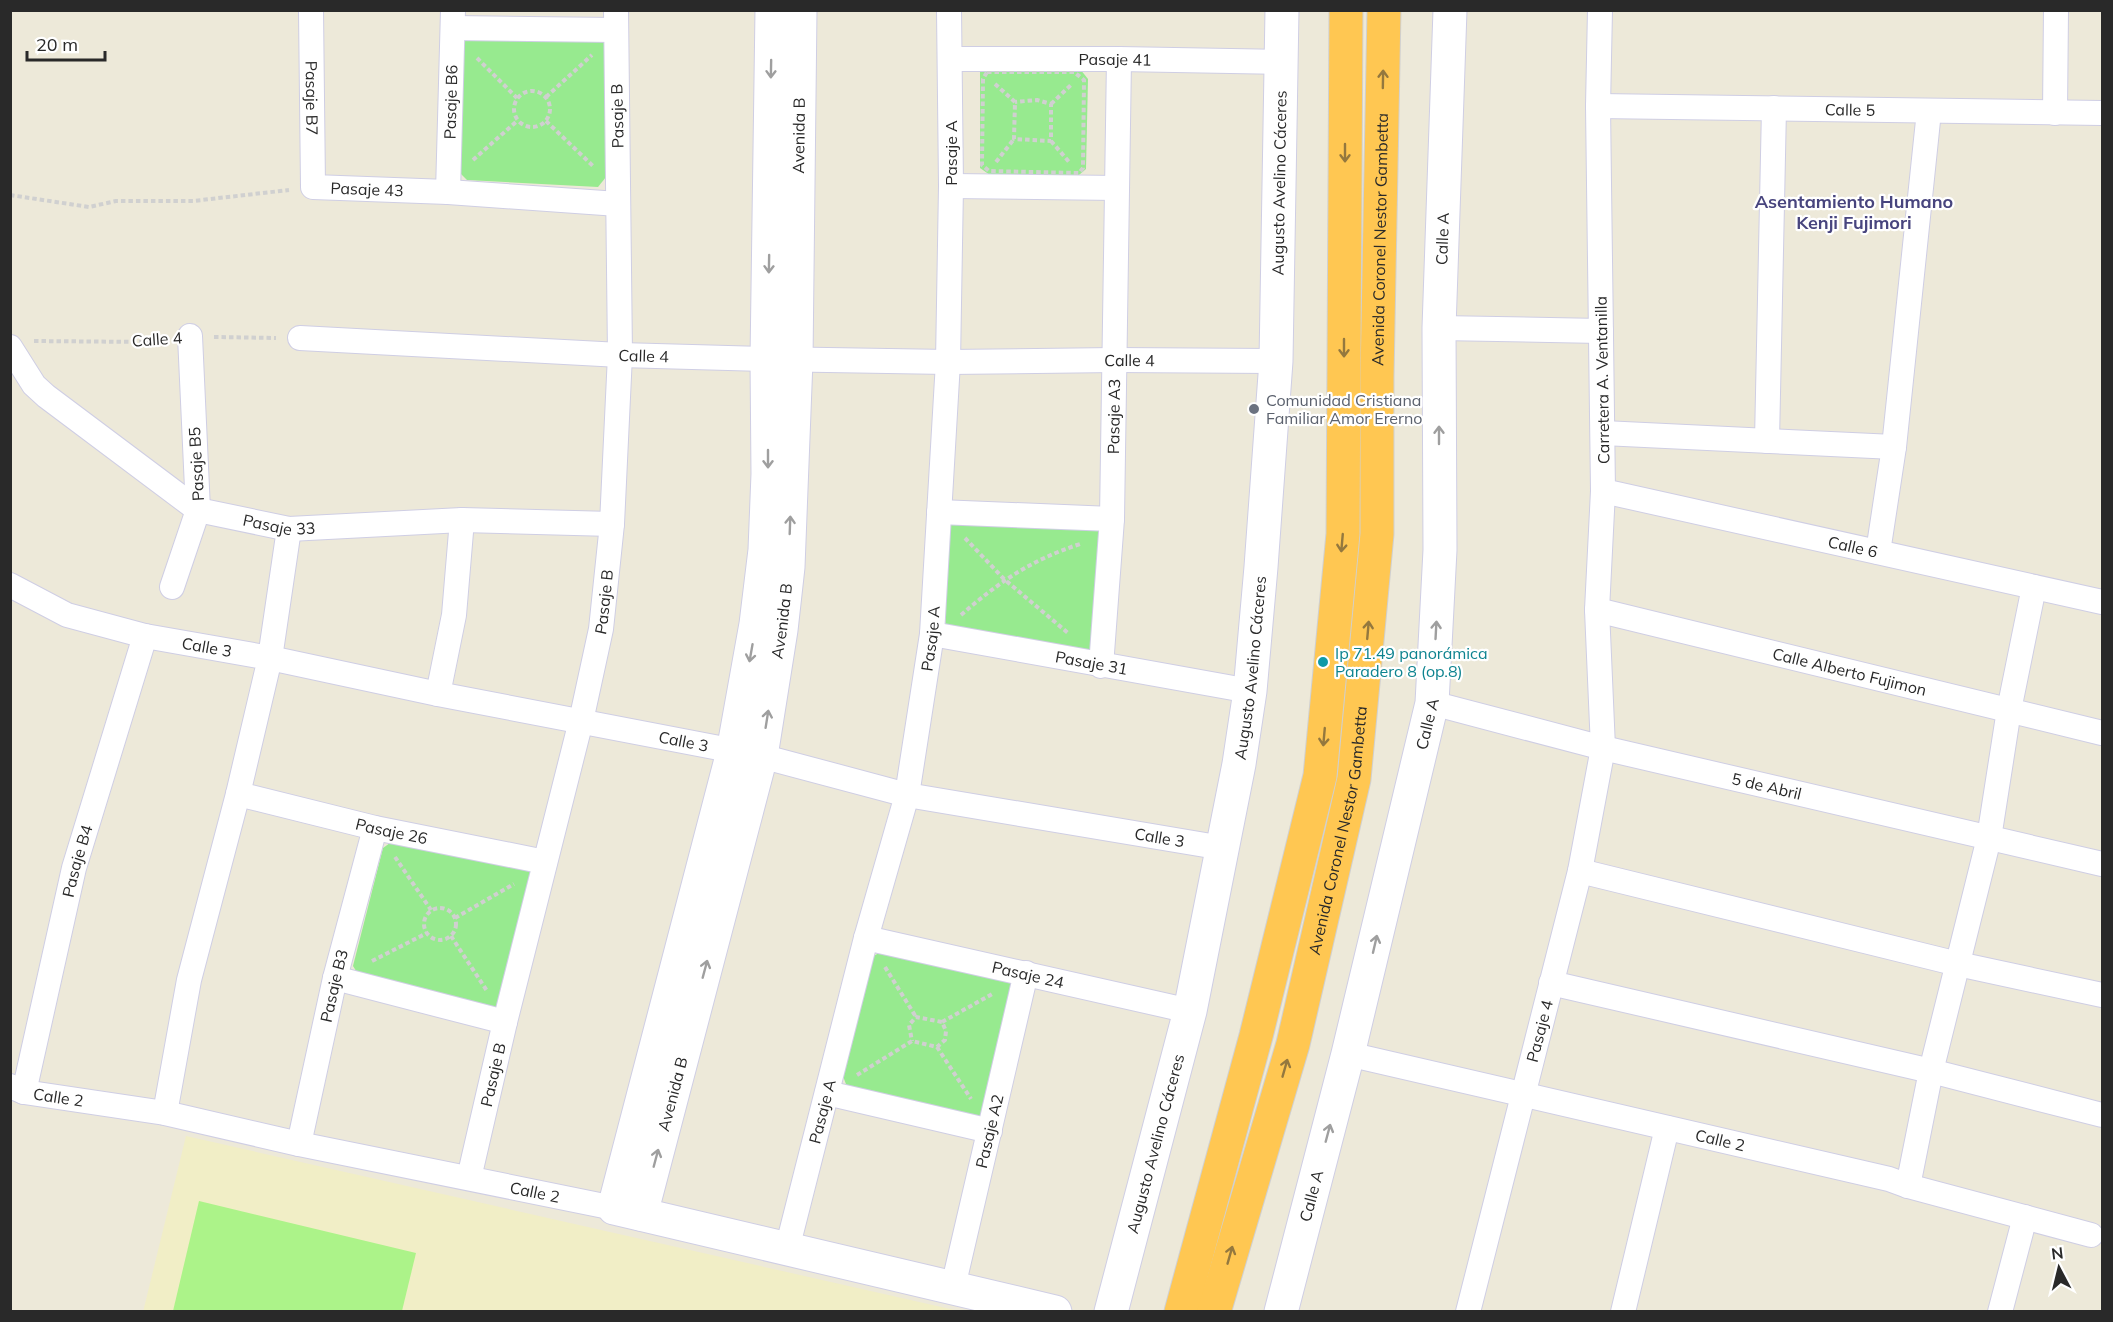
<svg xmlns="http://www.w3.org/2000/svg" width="2113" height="1322" font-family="Mulish,sans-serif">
<rect width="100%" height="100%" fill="#ede9d9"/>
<!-- education -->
<polygon fill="#f1eec6" points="186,1136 959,1311 143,1312"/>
<!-- green -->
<g fill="#97ea8f">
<polygon points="592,34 608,44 606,177 598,187 467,180 460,173 463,42 470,35"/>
<polygon points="980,69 1080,69 1088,79 1086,169 1079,175 990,175 980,168"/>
<polygon points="949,519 1099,527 1103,535 1094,654 945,632"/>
<polygon points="390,843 530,870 534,877 499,1008 358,974 353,966 383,848"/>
<polygon points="882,951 1012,981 986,1113 971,1120 847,1087 843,1076 869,959"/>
</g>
<!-- pitch -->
<polygon fill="#acf389" points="199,1201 416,1253 402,1311 173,1311"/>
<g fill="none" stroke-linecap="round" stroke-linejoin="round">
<defs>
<g id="street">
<path id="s1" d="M 311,10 L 313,187 L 448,192 L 618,204"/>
<polyline points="453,28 615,30"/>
<path id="s2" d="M 950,59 L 1119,59 L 1281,62"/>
<path id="s3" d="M 1598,106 L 2102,113"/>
<polyline points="2055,113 2056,10"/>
<polyline points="951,186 1117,188"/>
<path id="s4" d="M 448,192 L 453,10"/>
<polyline points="1439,328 1601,331"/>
<path id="s5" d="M 300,338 L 620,355 L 767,359 L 948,362 L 1115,360 L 1276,361"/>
<path id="s6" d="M 10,347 L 34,385 L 46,396 L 198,510 L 289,529 L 462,520 L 612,524"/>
<polyline points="1603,433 1894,447"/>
<polyline points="1767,441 1774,108"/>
<path id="s7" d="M 1603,491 L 2102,602"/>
<polyline points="939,512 1112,519"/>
<polyline points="1878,552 1894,447 1929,111"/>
<path id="s8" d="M 10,585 L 67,615 L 145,636 L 270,658 L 438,694 L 761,756 L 907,795 L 1223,848"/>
<polyline points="172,587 198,510 190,336"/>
<path id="s9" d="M 1597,610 L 2102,733"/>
<path id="s10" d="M 932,634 L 1250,691"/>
<path id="s11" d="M 1101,666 L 1112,519 L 1119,59"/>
<polyline points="438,694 454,615 462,520"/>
<path id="s12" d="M 1432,703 L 1603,748 L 2102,864"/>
<path id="s13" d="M 238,794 L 375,828 L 545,862"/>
<polyline points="1580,871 1958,964 2102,995"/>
<path id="s14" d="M 866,938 L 1190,1011"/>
<polyline points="335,978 505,1022"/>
<polyline points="1551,983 1931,1071 2102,1115"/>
<path id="s15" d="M 1348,1054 L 1889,1179 L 1908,1186 L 2091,1235"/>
<path id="s16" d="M 10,1086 L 24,1092 L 165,1113 L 299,1144 L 614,1208"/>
<path id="s17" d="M 24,1092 L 74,868 L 145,636"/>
<polyline points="827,1093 990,1131"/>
<polyline points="165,1113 189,980 238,794 270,658 289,529"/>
<path id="s18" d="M 299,1144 L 335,978 L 375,828"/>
<path id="s19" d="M 469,1178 L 505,1022 L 581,721 L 601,629 L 612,524 L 620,355 L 616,10"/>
<polyline points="1908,1186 1931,1071 1989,838 2009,710 2034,587"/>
<path id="s20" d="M 787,1249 L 866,938 L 907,795 L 932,634 L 948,362 L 951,186 L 949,10"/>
<path id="s21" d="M 953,1287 L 1026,973"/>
<path id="s22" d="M 1468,1312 L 1580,871 L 1603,748 L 1597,610 L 1603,491 L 1598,106 L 1600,10"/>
<polyline points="1623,1312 1667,1128"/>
<polyline points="2000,1312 2025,1217"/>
</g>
<g id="secondary">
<polyline points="772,10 767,359 768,474 765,550 756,624 733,752 614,1208 1055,1312"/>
<path id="s23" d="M 641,1214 L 761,756 L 781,630 L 788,567 L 796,360 L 800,10"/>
<path id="s24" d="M 1111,1312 L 1190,1011 L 1239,764 L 1250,691 L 1261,567 L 1276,361 L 1282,10"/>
<path id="s25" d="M 1281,1312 L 1348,1054 L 1432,703 L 1440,550 L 1439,328 L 1450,10"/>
</g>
<g id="highway">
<polyline points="1181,1312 1256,1036 1320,776 1343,534 1346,10"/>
<path id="s26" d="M 1214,1312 L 1293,1044 L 1354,779 L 1377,534 L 1377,377 L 1384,10"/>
</g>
</defs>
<!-- street casing -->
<use href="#street" stroke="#cfcee4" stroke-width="26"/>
<!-- secondary casing -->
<use href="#secondary" stroke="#cfcee4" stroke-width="35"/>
<!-- highway casing -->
<use href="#highway" stroke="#d0d0d0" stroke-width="35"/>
<!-- path -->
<g stroke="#d0d0d0" stroke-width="4" stroke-dasharray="4.5 3" stroke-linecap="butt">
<polyline points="477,58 517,98"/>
<polygon points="987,72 1074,72 1084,80 1083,168 1079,173 989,171 982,165 983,79"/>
<polyline points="995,84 1015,102 1014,139 1051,141 1051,104 1037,100 1015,102"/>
<circle cx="532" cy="109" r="18"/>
<polyline points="546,97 592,55"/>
<polyline points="1051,104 1072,84"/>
<polyline points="546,121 593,166"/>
<polyline points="1051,141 1070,163"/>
<polyline points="473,160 517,121"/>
<polyline points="996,162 1014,139"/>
<polyline points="10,195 89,207 116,201 193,201 289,190"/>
<polyline points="214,337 276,338"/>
<polyline points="34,341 148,342 168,339"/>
<polyline points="965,538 1004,579 1068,633"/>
<path d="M 961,615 C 999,582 1031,560 1080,544"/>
<polyline points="395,857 431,910"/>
<circle cx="440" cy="924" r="16"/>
<polyline points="455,918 514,884"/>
<polyline points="451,936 487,991"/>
<polyline points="372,961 427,933"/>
<polyline points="885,967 916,1017"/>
<polyline points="942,1022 994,993"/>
<polyline points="937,1047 971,1099"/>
<polyline points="857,1075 912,1041 937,1047 945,1040 946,1031 942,1022 916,1017 909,1025 912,1041"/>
</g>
<!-- street -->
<use href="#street" stroke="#fff" stroke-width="24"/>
<!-- secondary -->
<use href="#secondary" stroke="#fff" stroke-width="33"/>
<!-- highway -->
<use href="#highway" stroke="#ffc752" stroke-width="33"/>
</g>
<!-- one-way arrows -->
<defs><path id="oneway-shaft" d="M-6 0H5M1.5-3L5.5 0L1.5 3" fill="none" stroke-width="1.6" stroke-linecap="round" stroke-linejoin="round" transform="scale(1.5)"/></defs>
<g stroke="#9f9f9f">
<use href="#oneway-shaft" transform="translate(771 69) rotate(91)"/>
<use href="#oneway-shaft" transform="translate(769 264) rotate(91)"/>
<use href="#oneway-shaft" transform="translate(1439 435) rotate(-90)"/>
<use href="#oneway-shaft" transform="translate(768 459) rotate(90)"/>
<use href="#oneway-shaft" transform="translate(790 525) rotate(-88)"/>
<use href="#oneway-shaft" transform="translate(1436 630) rotate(-87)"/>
<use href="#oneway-shaft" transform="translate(751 653) rotate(100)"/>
<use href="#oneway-shaft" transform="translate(767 719) rotate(-81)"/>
<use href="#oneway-shaft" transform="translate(1375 944) rotate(-77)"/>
<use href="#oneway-shaft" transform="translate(705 969) rotate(-75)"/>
<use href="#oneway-shaft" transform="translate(1328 1133) rotate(-75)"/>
<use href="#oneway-shaft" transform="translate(656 1158) rotate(-75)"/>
</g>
<g stroke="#94783e">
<use href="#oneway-shaft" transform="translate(1383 79) rotate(-89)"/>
<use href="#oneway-shaft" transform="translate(1345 153) rotate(90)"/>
<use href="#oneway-shaft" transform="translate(1344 348) rotate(90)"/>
<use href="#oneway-shaft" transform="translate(1342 543) rotate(95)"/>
<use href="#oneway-shaft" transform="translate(1368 630) rotate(-85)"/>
<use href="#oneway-shaft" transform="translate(1324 737) rotate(95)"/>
<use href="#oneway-shaft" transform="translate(1285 1068) rotate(-74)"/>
<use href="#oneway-shaft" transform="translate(1230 1255) rotate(-74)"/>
</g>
<!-- markers -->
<circle fill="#6b7280" stroke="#fff" stroke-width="2" cx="1254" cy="409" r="6"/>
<circle fill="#0f9aa8" stroke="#fff" stroke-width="2" cx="1323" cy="662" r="6"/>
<g text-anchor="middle" stroke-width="4.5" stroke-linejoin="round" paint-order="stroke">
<!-- street labels -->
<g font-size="16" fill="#292929" stroke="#fff">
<text dy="6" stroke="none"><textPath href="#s2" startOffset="165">Pasaje 41</textPath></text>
<text dy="6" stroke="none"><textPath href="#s1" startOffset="88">Pasaje B7</textPath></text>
<text dy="6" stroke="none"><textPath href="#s4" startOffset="90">Pasaje B6</textPath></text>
<text dy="6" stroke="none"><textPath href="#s3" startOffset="252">Calle 5</textPath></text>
<text transform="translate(617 116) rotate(-91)" y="6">Pasaje B</text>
<text dy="6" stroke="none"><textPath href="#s23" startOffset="1096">Avenida B</textPath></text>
<text transform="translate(951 153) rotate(-90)" y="6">Pasaje A</text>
<text dy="6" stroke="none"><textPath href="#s24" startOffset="1146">Augusto Avelino Cáceres</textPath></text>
<text dy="6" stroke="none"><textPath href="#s1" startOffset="231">Pasaje 43</textPath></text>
<text dy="6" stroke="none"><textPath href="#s25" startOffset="1092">Calle A</textPath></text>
<text dy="6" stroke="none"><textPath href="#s26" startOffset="1092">Avenida Coronel Nestor Gambetta</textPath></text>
<text transform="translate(157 339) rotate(-4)" y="6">Calle 4</text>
<text dy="6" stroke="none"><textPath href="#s5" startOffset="344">Calle 4</textPath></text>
<text dy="6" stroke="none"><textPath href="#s5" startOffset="830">Calle 4</textPath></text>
<text transform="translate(1602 380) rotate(-91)" y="6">Carretera A. Ventanilla</text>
<text dy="6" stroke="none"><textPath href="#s11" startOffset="250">Pasaje A3</textPath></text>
<text transform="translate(196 464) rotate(-93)" y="6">Pasaje B5</text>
<text dy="6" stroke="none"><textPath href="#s6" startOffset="334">Pasaje 33</textPath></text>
<text dy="6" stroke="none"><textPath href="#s7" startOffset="256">Calle 6</textPath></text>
<text dy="6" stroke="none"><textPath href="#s19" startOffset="592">Pasaje B</textPath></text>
<text dy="6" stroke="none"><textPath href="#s23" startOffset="610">Avenida B</textPath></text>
<text dy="6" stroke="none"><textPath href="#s20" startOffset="628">Pasaje A</textPath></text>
<text dy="6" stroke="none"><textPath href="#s8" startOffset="208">Calle 3</textPath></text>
<text dy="6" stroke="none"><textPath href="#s10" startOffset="162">Pasaje 31</textPath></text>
<text dy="6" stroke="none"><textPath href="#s24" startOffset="660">Augusto Avelino Cáceres</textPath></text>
<text dy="6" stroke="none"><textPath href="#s9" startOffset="260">Calle Alberto Fujimon</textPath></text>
<text dy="6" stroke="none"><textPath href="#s25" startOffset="606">Calle A</textPath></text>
<text dy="6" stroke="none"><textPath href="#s8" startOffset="694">Calle 3</textPath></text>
<text dy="6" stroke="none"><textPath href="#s12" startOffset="345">5 de Abril</textPath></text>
<text dy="6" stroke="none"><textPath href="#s26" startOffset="498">Avenida Coronel Nestor Gambetta</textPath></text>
<text dy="6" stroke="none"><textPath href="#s13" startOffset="158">Pasaje 26</textPath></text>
<text dy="6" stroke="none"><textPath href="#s8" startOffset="1180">Calle 3</textPath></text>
<text dy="6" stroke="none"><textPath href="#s17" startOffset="237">Pasaje B4</textPath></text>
<text dy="6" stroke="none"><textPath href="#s14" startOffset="166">Pasaje 24</textPath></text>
<text dy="6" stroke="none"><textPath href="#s18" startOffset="162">Pasaje B3</textPath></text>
<text dy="6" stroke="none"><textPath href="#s22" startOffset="290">Pasaje 4</textPath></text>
<text dy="6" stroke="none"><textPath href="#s19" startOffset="106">Pasaje B</textPath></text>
<text dy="6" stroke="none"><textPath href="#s23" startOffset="124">Avenida B</textPath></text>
<text dy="6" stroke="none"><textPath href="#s16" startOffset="50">Calle 2</textPath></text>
<text dy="6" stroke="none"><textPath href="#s20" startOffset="142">Pasaje A</textPath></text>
<text dy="6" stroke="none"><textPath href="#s21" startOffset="160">Pasaje A2</textPath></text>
<text dy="6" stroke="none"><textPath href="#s15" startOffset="382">Calle 2</textPath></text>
<text dy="6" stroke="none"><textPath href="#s24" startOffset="174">Augusto Avelino Cáceres</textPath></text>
<text dy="6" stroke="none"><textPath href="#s16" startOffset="536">Calle 2</textPath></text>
<text dy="6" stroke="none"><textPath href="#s25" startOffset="120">Calle A</textPath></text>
</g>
<!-- worship labels -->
<g font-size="16" fill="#5b616d" stroke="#fff" text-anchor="start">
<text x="1266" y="406">Comunidad Cristiana<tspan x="1266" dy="18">Familiar Amor Ererno</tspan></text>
</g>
<!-- culture labels -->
<g font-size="16" fill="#0d838f" stroke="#fff" text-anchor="start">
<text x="1335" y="659">Ip 71.49 panorámica<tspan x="1335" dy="18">Paradero 8 (op.8)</tspan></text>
</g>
<!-- neighbourhood labels -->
<g font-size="18" font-weight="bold" fill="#48457e" stroke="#fff">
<text x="1854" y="208">Asentamiento Humano<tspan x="1854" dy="21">Kenji Fujimori</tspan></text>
</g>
</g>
<!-- border -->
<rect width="2113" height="1322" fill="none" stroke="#292929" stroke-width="24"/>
<!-- north arrow -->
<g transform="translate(2059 1268) rotate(353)" stroke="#ffffff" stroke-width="4.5" paint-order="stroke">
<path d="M0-4.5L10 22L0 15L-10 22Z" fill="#292929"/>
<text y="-9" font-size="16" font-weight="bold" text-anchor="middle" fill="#292929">N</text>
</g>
<!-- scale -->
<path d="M27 51v9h78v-9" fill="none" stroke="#292929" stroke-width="3"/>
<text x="36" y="51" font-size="18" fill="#292929" stroke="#ffffff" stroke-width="4.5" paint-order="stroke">20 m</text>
</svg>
